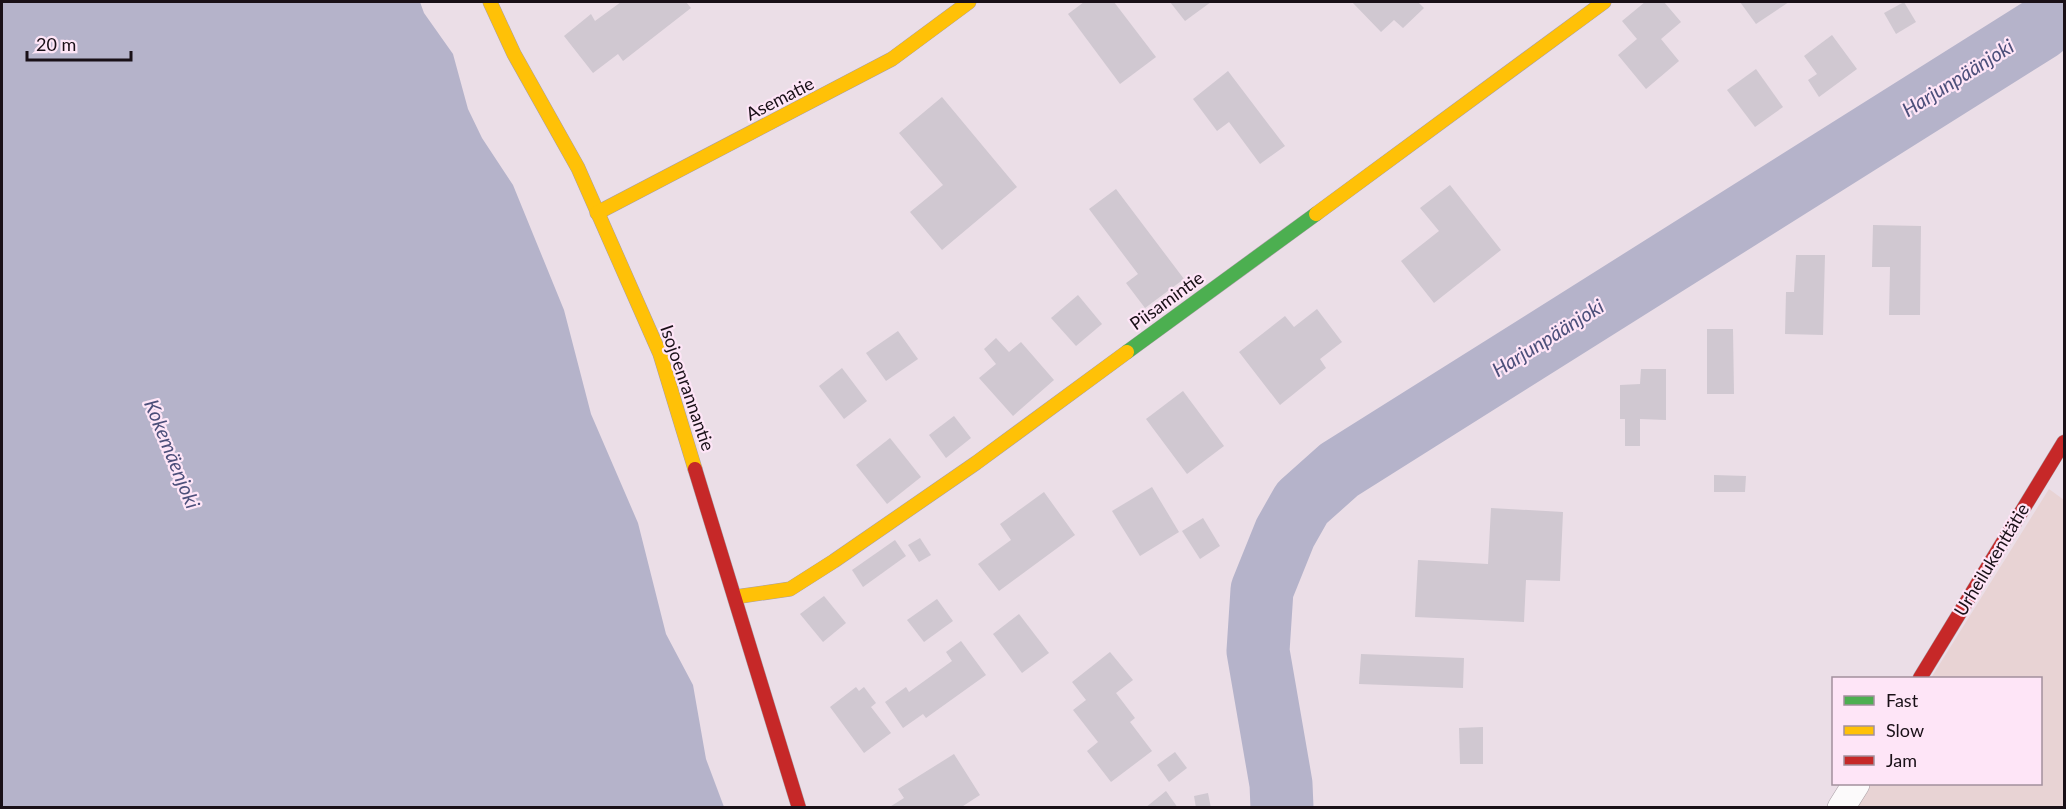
<svg xmlns="http://www.w3.org/2000/svg" width="2066" height="809" font-family="Lato,sans-serif">
<rect width="100%" height="100%" fill="#ebdee7"/>
<!-- green -->
<polygon fill="#e8d3d4" points="2049,489 2064,500 2064,807 1851,808 1866,784 2040,784 2040,678 1931,678"/>
<!-- water -->
<polygon fill="#b5b3ca" points="2,2 420,2 424,13 453,54 468,109 482,138 513,185 564,310 591,414 638,523 666,634 693,685 706,759 724,807 2,807"/>
<g fill="none" stroke-linecap="round" stroke-linejoin="round">
<!-- river -->
<polyline stroke="#b5b3ca" stroke-width="63" points="1282,808 1281,784 1258,651 1262,590 1285,533 1302,503 1339,470 2040,29 2064,10"/>
</g>
<!-- building -->
<g fill="#d0c8d1">
<polygon points="621,2 686,2 691,8 623,61 618,54 593,73 564,36 591,14 595,21"/>
<polygon points="1084,2 1114,2 1156,57 1120,84 1068,14"/>
<polygon points="1170,2 1211,2 1185,21"/>
<polygon points="1352,2 1418,2 1424,8 1403,28 1394,20 1381,32"/>
<polygon points="1645,2 1664,2 1681,22 1661,39 1679,61 1646,89 1618,55 1637,39 1622,21"/>
<polygon points="1740,2 1789,2 1756,24"/>
<polygon points="1904,2 1916,22 1896,34 1884,13"/>
<polygon points="1832,35 1857,69 1819,97 1808,80 1817,74 1804,56"/>
<polygon points="1756,69 1783,107 1755,127 1727,90"/>
<polygon points="1228,71 1285,146 1260,164 1229,122 1217,131 1193,99"/>
<polygon points="942,97 1017,187 942,250 910,212 943,185 899,133"/>
<polygon points="1450,185 1501,250 1434,303 1401,261 1439,231 1420,208"/>
<polygon points="1116,189 1184,279 1145,308 1126,283 1138,274 1089,209"/>
<polygon points="1873,225 1921,226 1920,315 1889,315 1890,267 1872,267"/>
<polygon points="1796,255 1825,255 1823,335 1785,334 1786,292 1794,292"/>
<polygon points="1078,295 1102,324 1076,346 1051,318"/>
<polygon points="1317,309 1342,342 1320,359 1326,368 1280,405 1239,352 1285,316 1294,327"/>
<polygon points="1707,329 1733,329 1734,394 1707,394"/>
<polygon points="898,331 918,359 886,381 866,353"/>
<polygon points="996,338 1009,352 1021,342 1054,380 1013,416 979,378 996,364 984,349"/>
<polygon points="842,368 867,401 844,419 819,386"/>
<polygon points="1641,369 1666,369 1666,420 1640,419 1640,446 1625,446 1625,419 1620,419 1620,385 1640,384"/>
<polygon points="1183,391 1224,446 1187,474 1146,419"/>
<polygon points="954,416 971,438 946,458 929,435"/>
<polygon points="890,438 921,477 887,504 856,465"/>
<polygon points="1714,475 1746,476 1745,492 1714,492"/>
<polygon points="1152,487 1179,532 1140,556 1112,511"/>
<polygon points="1044,492 1075,535 999,591 978,564 1011,540 1000,524"/>
<polygon points="1491,508 1563,512 1560,581 1526,580 1524,622 1415,617 1418,560 1488,564"/>
<polygon points="1203,518 1220,546 1200,559 1182,531"/>
<polygon points="920,538 931,555 919,562 908,545"/>
<polygon points="895,540 906,556 863,587 852,570"/>
<polygon points="824,596 846,623 823,642 800,614"/>
<polygon points="937,599 953,621 924,642 907,620"/>
<polygon points="1019,614 1049,653 1022,673 993,634"/>
<polygon points="961,641 986,675 926,718 923,714 903,728 885,702 906,687 909,692 952,661 946,652"/>
<polygon points="1110,652 1133,680 1116,693 1135,718 1130,722 1152,751 1111,782 1087,751 1098,742 1073,710 1086,700 1072,682"/>
<polygon points="1361,654 1464,658 1463,688 1359,684"/>
<polygon points="856,687 859,691 864,687 876,703 871,707 891,733 864,753 830,707"/>
<polygon points="1483,727 1483,764 1460,764 1459,728"/>
<polygon points="1175,752 1187,768 1169,782 1157,765"/>
<polygon points="954,754 980,795 960,808 888,808 904,798 898,789"/>
<polygon points="1166,791 1178,808 1145,808"/>
<polygon points="1208,793 1211,808 1196,808 1194,796"/>
</g>
<g fill="none" stroke-linecap="round" stroke-linejoin="round">
<defs>
<polyline id="street" points="1841,808 1856,784"/>
<polyline id="fast" points="1127,352 1316,214"/>
<g id="slow">
<polyline points="490,2 514,54 578,168 660,354 695,469"/>
<polyline points="597,213 892,59 969,2"/>
<polyline points="1316,214 1604,2"/>
<polyline points="735,597 790,589 834,561 976,463 1127,352"/>
</g>
<g id="jam">
<polyline points="695,469 799,808"/>
<polyline points="1920,678 2064,442"/>
</g>
</defs>
<!-- street casing -->
<use href="#street" stroke="#a89ea5" stroke-width="28"/>
<!-- fast casing -->
<use href="#fast" stroke="#a89ea5" stroke-width="15"/>
<!-- slow casing -->
<use href="#slow" stroke="#a89ea5" stroke-width="15"/>
<!-- jam casing -->
<use href="#jam" stroke="#a89ea5" stroke-width="15"/>
<!-- street -->
<use href="#street" stroke="#fcfafb" stroke-width="27"/>
<!-- fast -->
<use href="#fast" stroke="#4caf50" stroke-width="14"/>
<!-- slow -->
<use href="#slow" stroke="#ffc107" stroke-width="14"/>
<!-- jam -->
<use href="#jam" stroke="#c62828" stroke-width="14"/>
</g>
<g text-anchor="middle" stroke-width="4.5" stroke-linejoin="round" paint-order="stroke">
<!-- street labels -->
<g font-size="18" fill="#191017" stroke="#fee5f7">
<text transform="translate(780 99) rotate(-27)" y="6">Asematie</text>
<text transform="translate(1167 301) rotate(-36)" y="6">Piisamintie</text>
<text transform="translate(687 388) rotate(71)" y="6">Isojoenrannantie</text>
<text transform="translate(1992 560) rotate(-59)" y="6">Urheilukenttätie</text>
</g>
<!-- water labels -->
<g font-size="20" font-style="italic" fill="#4c4f7a" stroke="#fee5f7">
<text transform="translate(1958 78) rotate(-32)" y="7">Harjunpäänjoki</text>
<text transform="translate(1548 338) rotate(-32)" y="7">Harjunpäänjoki</text>
<text transform="translate(172 454) rotate(68)" y="7">Kokemäenjoki</text>
</g>
</g>
<!-- border -->
<rect width="2066" height="809" fill="none" stroke="#191017" stroke-width="6"/>
<!-- legend -->
<rect x="1832" y="677" width="210" height="108" fill="#fee5f7" stroke="#a2909d" stroke-width="1.5"/>
<rect x="1844" y="696" width="30" height="9" fill="#4caf50" stroke="#a2909d" stroke-width="1.5"/>
<text x="1886" y="707" font-size="18" fill="#191017">Fast</text>
<rect x="1844" y="726" width="30" height="9" fill="#ffc107" stroke="#a2909d" stroke-width="1.5"/>
<text x="1886" y="737" font-size="18" fill="#191017">Slow</text>
<rect x="1844" y="756" width="30" height="9" fill="#c62828" stroke="#a2909d" stroke-width="1.5"/>
<text x="1886" y="767" font-size="18" fill="#191017">Jam</text>
<!-- scale -->
<path d="M27 51v9h104v-9" fill="none" stroke="#191017" stroke-width="3"/>
<text x="36" y="51" font-size="18" fill="#191017" stroke="#fee5f7" stroke-width="4.5" paint-order="stroke">20 m</text>
</svg>
